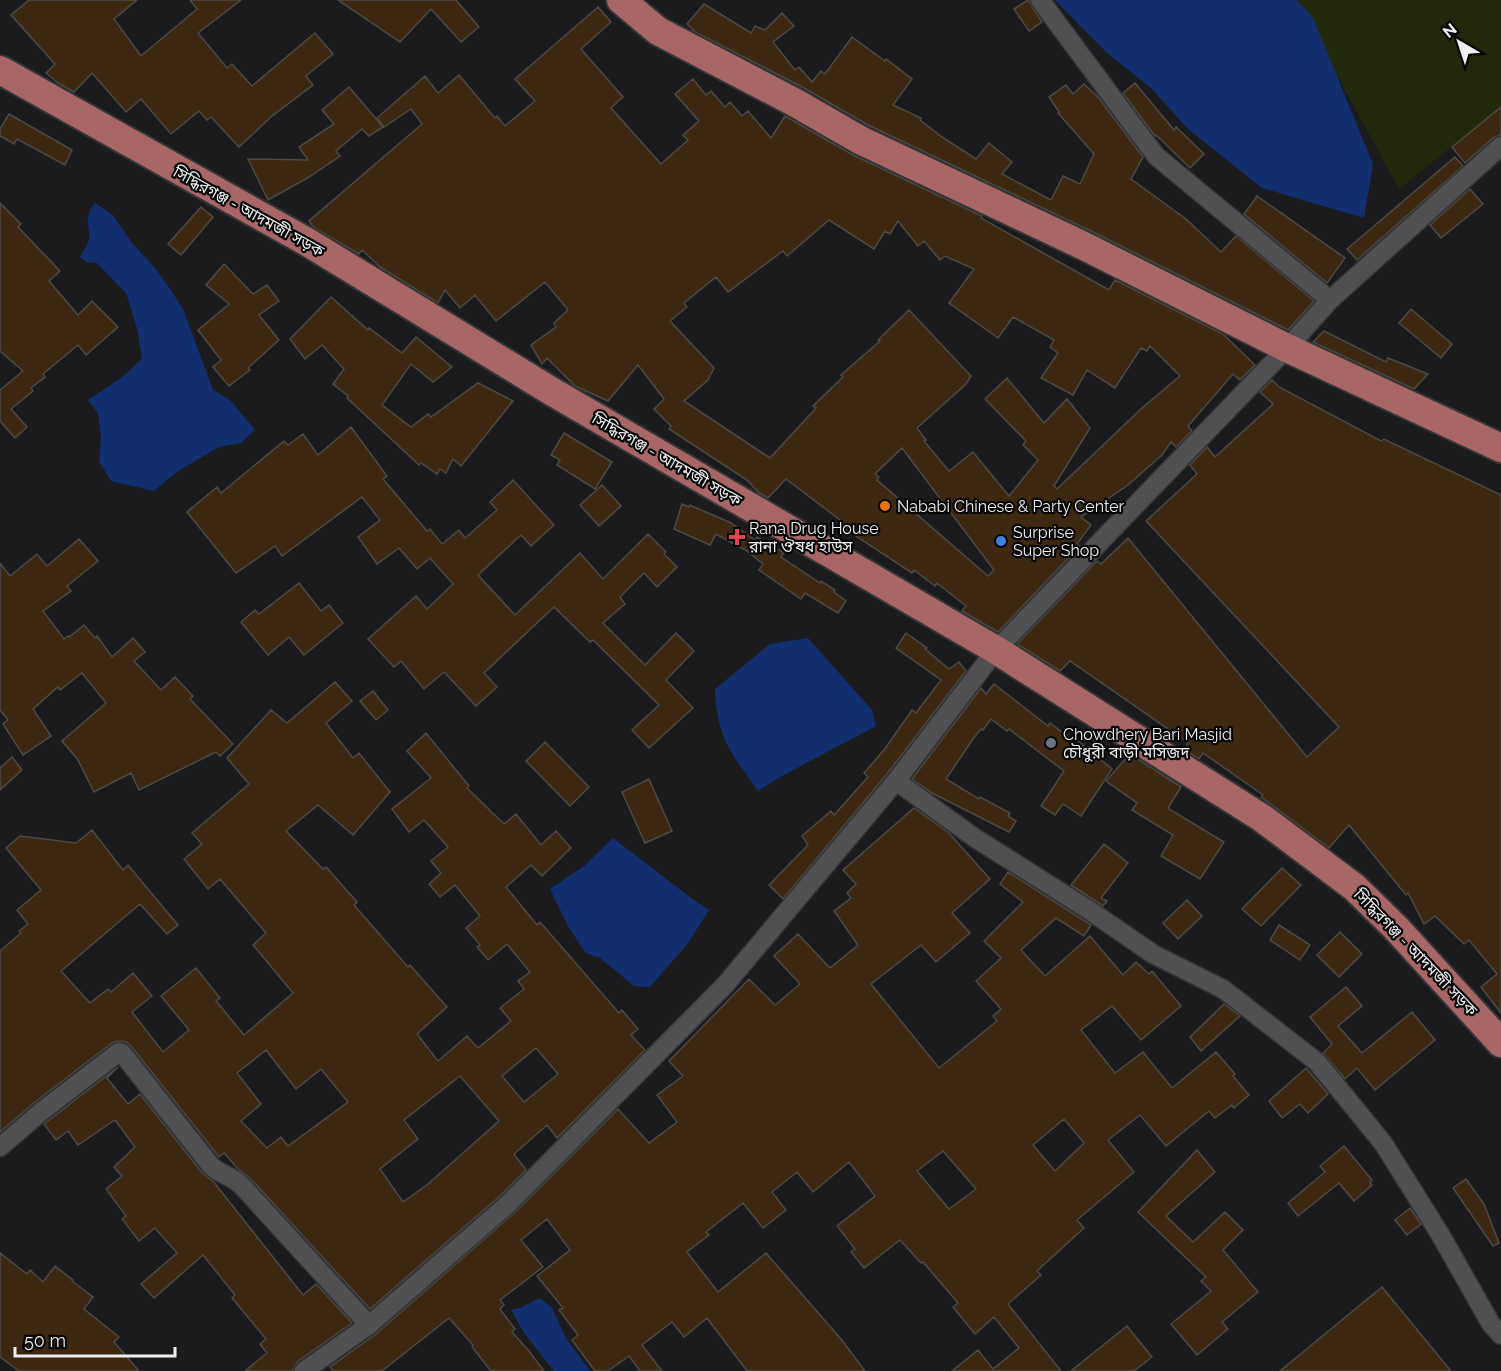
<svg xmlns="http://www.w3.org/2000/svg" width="1501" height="1371" font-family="Raleway,'Noto Sans Bengali',sans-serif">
<rect width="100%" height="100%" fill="#1b1b1d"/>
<!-- green -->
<polygon fill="#22280c" points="1296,0 1501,0 1501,107 1399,189"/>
<!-- water -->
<g fill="#112f6f">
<polygon points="1055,0 1297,0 1313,18 1373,164 1364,218 1262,188 1188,129 1151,88 1106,52"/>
<path d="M 95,203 L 113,215 L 132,243 L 155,268 L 170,289 L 183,309 L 213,390 L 230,400 L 255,430 L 241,443 L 219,447 L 175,473 L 154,491 L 111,481 L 99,461 L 101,437 L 98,413 L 88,400 L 121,378 L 142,359 L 137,328 L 126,293 L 97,263 L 86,262 L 80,257 C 82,252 86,248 88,243 C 93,228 81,221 95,203 Z"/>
<path d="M 808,638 L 872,710 L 876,726 L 780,777 L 758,791 C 731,753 717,738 715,689 L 770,644 Z"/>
<polygon points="613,838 691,898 709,910 688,943 650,987 634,986 600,958 586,953 569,928 550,889 584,866"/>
<polygon points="540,1298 552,1308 566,1338 590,1371 554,1371 524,1333 511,1310 520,1308"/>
</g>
<!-- building -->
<g fill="#3d2811" stroke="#4c4a48" stroke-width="1.5" fill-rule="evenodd">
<polygon points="29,0 137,0 114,19 141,56 197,9 190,0 241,0 198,33 227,68 232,64 252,86 315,33 333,54 306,76 313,85 272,116 239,147 211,117 207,120 199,111 171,134 141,99 126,112 92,73 74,92 58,83 46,73 55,64 11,15"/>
<polygon points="338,0 456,0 479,27 461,42 431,9 400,42"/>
<polygon points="1028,0 1042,22 1029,31 1014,9"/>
<polygon points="704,4 751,33 755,26 765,30 782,13 794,26 773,42 795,70 799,67 812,82 821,71 825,74 852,37 885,61 886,59 912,79 893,105 921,118 920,120 942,137 976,159 989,143 1012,162 1002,174 1051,200 1063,176 1080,184 1094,154 1058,113 1059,112 1049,97 1066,85 1073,94 1084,84 1098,97 1143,157 1131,179 1186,219 1221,252 1236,236 1314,301 1288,330 1091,231 868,125 802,87 695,32 687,24"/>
<path d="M 598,7 L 611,22 L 581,49 L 623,97 L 611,108 L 661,164 L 688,140 L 683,135 L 699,121 L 675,94 L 693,79 L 706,95 L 711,91 L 725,107 L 730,102 L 742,116 L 748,111 L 771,138 L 785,116 L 853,155 L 982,216 L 981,218 L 1109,290 L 1115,280 L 1223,334 L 1255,365 L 1240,380 L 1233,374 L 1188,426 L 1192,431 L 1176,447 L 1171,442 L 1162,455 L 1128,485 L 1081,517 L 1091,525 L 1077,544 L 1080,546 L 998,632 L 962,611 L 966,606 L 937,583 L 935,586 L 914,570 L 912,573 L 845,529 L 848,526 L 786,479 L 768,498 L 759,493 L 747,480 L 669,429 L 671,426 L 654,409 L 664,399 L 638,365 L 608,401 L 575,386 L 547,358 L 542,364 L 531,345 L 556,327 L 554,323 L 568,310 L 545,282 L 496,321 L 475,295 L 460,308 L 445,290 L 438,303 L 380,267 L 362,250 L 359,254 L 313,227 L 309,221 L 422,124 L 411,109 L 384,127 L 377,118 L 425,76 L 438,93 L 459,75 L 495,118 L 497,116 L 505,126 L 535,101 L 515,79 ZM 829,220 L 874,249 L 885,231 L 890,234 L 898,221 L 918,246 L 924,241 L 940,260 L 945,256 L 974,269 L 949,303 L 998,338 L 1013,317 L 1054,340 L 1050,347 L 1058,353 L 1041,378 L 1073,395 L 1087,370 L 1115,388 L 1141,348 L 1147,351 L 1150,346 L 1180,376 L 1142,408 L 1057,489 L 1054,486 L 1090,428 L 1067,399 L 1044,423 L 1007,378 L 985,399 L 1026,441 L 1023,445 L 1038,460 L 1009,496 L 973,452 L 949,471 L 924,441 L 926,440 L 917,428 L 966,384 L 971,376 L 909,310 L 878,340 L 880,341 L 841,375 L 843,377 L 813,406 L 816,408 L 770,458 L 684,401 L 708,380 L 714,368 L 670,321 L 687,307 L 684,303 L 716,277 L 728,292 L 783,251 L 787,256 ZM 902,448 L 994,570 L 988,576 L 877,480 L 879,477 L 875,474 Z"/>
<polygon points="1135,83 1174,130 1176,127 1204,154 1190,168 1156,135 1155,136 1123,93"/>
<polygon points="349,87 383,127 369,136 362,129 336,151 340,156 309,177 268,200 248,159 308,160 299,147 334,124 322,110"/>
<polygon points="1501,107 1501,135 1493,138 1465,163 1452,147"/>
<polygon points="9,114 72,150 65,165 17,139 14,144 0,136 0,129"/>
<polygon points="1455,157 1463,166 1357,260 1347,249"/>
<polygon points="1470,189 1483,204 1441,238 1430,225"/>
<polygon points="1257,196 1345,258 1327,283 1244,214"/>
<polygon points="0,203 21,224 18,227 60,271 49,281 78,315 92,301 118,327 86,355 78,345 43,374 45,377 31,388 33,391 11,409 27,427 15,438 0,421 0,390 23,371 0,351"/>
<polygon points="201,207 213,217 181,255 168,244"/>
<polygon points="224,264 253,294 267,285 279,301 259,315 279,340 248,368 250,370 229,386 213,367 221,360 198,330 229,304 206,285"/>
<polygon points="331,297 368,330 369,328 402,353 416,337 452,367 433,382 411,364 382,405 411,427 428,414 431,417 478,383 513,401 461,466 453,459 446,473 440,469 437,474 421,463 419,465 347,398 348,396 333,384 344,369 322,345 305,359 290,339"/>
<polygon points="1411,309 1452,344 1441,358 1399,323"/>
<polygon points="1324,331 1386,362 1388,358 1428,374 1414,389 1313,342"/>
<polygon points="1272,380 1279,387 1381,441 1384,439 1501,495 1501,1013 1481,987 1497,974 1469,940 1464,944 1435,916 1424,924 1408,893 1406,895 1349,825 1329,848 1261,797 1263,795 1203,753 1199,759 1184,749 1188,743 1070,661 1060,671 1017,644 1097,561 1101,564 1128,538 1307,757 1339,727 1146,521 1197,474 1190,465 1207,447 1215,457 1273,404 1260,392"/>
<polygon points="351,427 387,476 383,479 427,531 430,529 442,544 459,530 465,538 497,510 490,502 513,480 554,525 531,546 521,535 478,575 515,615 580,553 603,579 648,534 666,552 664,554 677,567 657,587 644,573 620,597 625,604 603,623 645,665 676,633 694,651 666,680 693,708 649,748 632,730 659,705 593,640 590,642 554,607 484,673 497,687 476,706 444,672 424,689 401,661 394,667 368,639 416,596 427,609 453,584 430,558 417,569 399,548 377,564 358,537 380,520 362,497 282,556 275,546 236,573 187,512 217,487 221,493 284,441 288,445 303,434 318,455"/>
<polygon points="564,433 612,462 595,489 557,465 560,460 551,455"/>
<polygon points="602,485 621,506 599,526 580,505"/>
<polygon points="682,504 689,507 690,505 731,523 755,540 757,537 784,553 781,557 820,583 821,581 835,590 834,592 846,601 838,613 805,593 801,599 759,570 763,564 747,551 716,534 710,545 674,529"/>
<polygon points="79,539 98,561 67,586 71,591 43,611 64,639 68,636 69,637 84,625 95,638 97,636 112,657 133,638 145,652 134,661 161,690 175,677 193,696 190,699 233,744 220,756 216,752 139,790 131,773 94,792 78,760 62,741 106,703 82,673 60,690 58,687 33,709 51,736 23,755 3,724 8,720 0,710 0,563 10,576 37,554 47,566"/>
<polygon points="299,583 321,611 329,605 343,623 304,655 289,637 268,655 241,622 255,610 259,614"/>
<polygon points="906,633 927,648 925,649 949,669 959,662 966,671 887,774 783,899 769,885 808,845 802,836 831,811 834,815 868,777 864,773 884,750 912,710 916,713 941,680 896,648"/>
<path d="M 335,682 L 352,701 L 326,723 L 353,758 L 359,753 L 390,792 L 353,835 L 318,805 L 286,831 L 323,869 L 326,867 L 357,902 L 354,905 L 408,967 L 410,965 L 447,1007 L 417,1034 L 438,1061 L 467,1036 L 478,1048 L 511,1021 L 500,1008 L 524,989 L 518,981 L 530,972 L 507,944 L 488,960 L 477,947 L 480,945 L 466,928 L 480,916 L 455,885 L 440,897 L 429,884 L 441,873 L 431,861 L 448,847 L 424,820 L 409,832 L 392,809 L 431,778 L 407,751 L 426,733 L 469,786 L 467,788 L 504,824 L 516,814 L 541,845 L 556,831 L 571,848 L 542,876 L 531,865 L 506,887 L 537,925 L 540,922 L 619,1013 L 622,1010 L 638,1029 L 631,1035 L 645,1050 L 557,1138 L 547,1125 L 514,1154 L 526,1170 L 500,1196 L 370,1309 L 251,1179 L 238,1169 L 224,1153 L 219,1157 L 131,1046 L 126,1042 L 118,1041 L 112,1043 L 35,1102 L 0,1132 L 0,951 L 21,933 L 19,931 L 28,924 L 17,910 L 41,890 L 6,848 L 20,836 L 76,843 L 92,830 L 123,870 L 128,865 L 178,925 L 167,934 L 140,904 L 61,971 L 90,1003 L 108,989 L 111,992 L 133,973 L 152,996 L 132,1012 L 163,1052 L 189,1030 L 161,996 L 196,968 L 220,998 L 216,1001 L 244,1035 L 293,993 L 253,945 L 266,933 L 220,879 L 208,889 L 184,859 L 202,844 L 192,833 L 249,784 L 227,758 L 271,710 L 287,723 ZM 536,1048 L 558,1074 L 524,1102 L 502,1076 ZM 266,1050 L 296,1089 L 321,1069 L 348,1102 L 288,1146 L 281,1137 L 267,1148 L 241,1121 L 261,1104 L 237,1073 ZM 460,1076 L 499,1121 L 428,1184 L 403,1202 L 380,1169 L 418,1139 L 404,1120 Z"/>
<polygon points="994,684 1048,726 1050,723 1074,741 1076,739 1112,769 1081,816 1063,804 1055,815 1041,806 1064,771 1009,729 1007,731 991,719 983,730 981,729 973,739 946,779 979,799 980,797 1010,813 1008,816 1016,821 1009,832 932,793 912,779 981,688 986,694"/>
<polygon points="373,691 388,710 376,720 360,701"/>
<polygon points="545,742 589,787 570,806 526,761"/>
<polygon points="1130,754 1181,787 1168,808 1169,809 1224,842 1200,879 1161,856 1173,835 1132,810 1137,803 1106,781"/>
<polygon points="12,757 22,770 0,790 0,768"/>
<polygon points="649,779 672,831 645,843 622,792"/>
<path d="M 914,808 L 949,833 L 990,879 L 952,913 L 970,933 L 936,962 L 921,945 L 871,984 L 939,1068 L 997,1021 L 993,1016 L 1001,1009 L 976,981 L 1001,958 L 984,941 L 1023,902 L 1000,884 L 1008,872 L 1091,925 L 1084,936 L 1056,918 L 1021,950 L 1045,976 L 1090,936 L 1123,975 L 1136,962 L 1149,974 L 1152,971 L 1181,1006 L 1141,1040 L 1112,1006 L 1081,1030 L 1115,1073 L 1143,1052 L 1172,1088 L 1216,1052 L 1235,1074 L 1233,1076 L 1249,1095 L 1234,1108 L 1232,1105 L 1215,1118 L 1209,1111 L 1166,1146 L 1140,1115 L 1108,1140 L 1134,1172 L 1077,1220 L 1084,1228 L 1037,1271 L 1041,1275 L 1008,1304 L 1061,1371 L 952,1371 L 978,1350 L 993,1369 L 1019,1348 L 994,1317 L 975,1334 L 953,1307 L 958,1303 L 923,1262 L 921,1263 L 900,1240 L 864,1268 L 851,1252 L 855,1249 L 837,1226 L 875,1196 L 849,1162 L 813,1192 L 797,1172 L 772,1192 L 786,1210 L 763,1228 L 743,1203 L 706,1232 L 709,1235 L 687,1252 L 718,1292 L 766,1253 L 841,1339 L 865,1371 L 747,1371 L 707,1318 L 684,1337 L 672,1322 L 642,1345 L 662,1371 L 640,1371 L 629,1356 L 608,1371 L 595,1371 L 572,1340 L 578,1335 L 559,1310 L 563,1308 L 537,1276 L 570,1250 L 547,1219 L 521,1240 L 543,1267 L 500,1300 L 504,1305 L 500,1309 L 515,1329 L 512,1332 L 529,1351 L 544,1371 L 491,1371 L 472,1347 L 473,1345 L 449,1318 L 382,1371 L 333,1371 L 330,1367 L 376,1334 L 515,1212 L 618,1109 L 649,1143 L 677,1122 L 657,1095 L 683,1076 L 669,1061 L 749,979 L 775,1005 L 800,984 L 774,956 L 798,934 L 830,968 L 858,945 L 834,911 L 851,898 L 847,893 L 856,884 L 843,870 ZM 1064,1119 L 1084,1143 L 1055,1171 L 1033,1145 ZM 943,1151 L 976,1189 L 949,1209 L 917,1171 Z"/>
<polygon points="1104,844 1128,863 1101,898 1107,901 1103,906 1071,885"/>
<polygon points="1282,868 1301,885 1261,926 1242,909"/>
<polygon points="1187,900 1202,916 1178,939 1163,923"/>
<polygon points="1279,925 1310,945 1300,960 1270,940"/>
<polygon points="1340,932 1362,954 1339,977 1317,955"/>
<polygon points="1346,987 1362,1006 1338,1026 1362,1053 1412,1012 1435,1040 1375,1090 1357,1068 1345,1079 1323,1053 1332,1044 1310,1017"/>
<polygon points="1224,1004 1240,1016 1201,1051 1190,1037"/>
<polygon points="118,1067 107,1078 128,1104 140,1094 203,1174 213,1181 303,1295 316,1284 352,1323 297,1362 293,1371 245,1371 267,1353 260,1344 266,1339 232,1298 235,1295 203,1255 154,1298 141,1284 177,1253 155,1228 139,1241 122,1219 126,1216 106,1189 122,1176 114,1167 135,1147 115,1120 78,1145 68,1131 56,1140 44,1124"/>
<polygon points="1306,1068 1328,1094 1308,1113 1300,1104 1282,1118 1269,1101"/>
<polygon points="1344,1146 1372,1180 1370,1182 1372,1185 1354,1201 1339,1183 1298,1216 1288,1203 1325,1172 1320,1166"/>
<polygon points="1197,1150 1215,1172 1166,1216 1193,1242 1225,1212 1243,1230 1223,1250 1258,1292 1222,1322 1228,1329 1197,1355 1171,1324 1211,1291 1201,1281 1206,1277 1138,1212"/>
<polygon points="1466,1179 1484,1204 1499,1243 1493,1246 1453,1188"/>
<polygon points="1410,1208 1421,1224 1407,1235 1395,1220"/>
<polygon points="0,1253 27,1274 30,1270 43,1282 55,1266 73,1280 72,1281 93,1297 84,1309 119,1337 114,1342 139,1371 19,1371 0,1357"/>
<polygon points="1382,1287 1451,1371 1280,1371"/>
<polygon points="1127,1326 1152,1357 1134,1371 1071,1371"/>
</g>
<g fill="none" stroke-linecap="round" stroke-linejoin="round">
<defs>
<g id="street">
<polyline points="1040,0 1156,156 1330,300"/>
<polyline points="896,781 975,838 1089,910 1153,954 1223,989 1317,1062 1383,1143 1440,1234 1491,1324 1501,1335"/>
<path d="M 0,1147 L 42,1111 L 119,1052 L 122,1053 L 212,1167 C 224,1176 231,1175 243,1187 L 369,1325"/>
<polyline points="304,1371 369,1325 508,1204 725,985 896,781 996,650 1287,348 1330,300 1501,146"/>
</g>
<g id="primary">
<polyline points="621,0 658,31 794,102 860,140 1084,246 1287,348 1501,448"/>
<polyline points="0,70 309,243 551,391 996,650 1262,818 1354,887 1396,928 1501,1043"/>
</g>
</defs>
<!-- street casing -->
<use href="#street" stroke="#353436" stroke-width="21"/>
<!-- primary casing -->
<use href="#primary" stroke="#353436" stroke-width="32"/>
<!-- street -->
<use href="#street" stroke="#504f52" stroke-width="18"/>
<!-- primary -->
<use href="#primary" stroke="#a96667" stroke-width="28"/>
</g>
<!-- markers -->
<circle fill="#e8710a" stroke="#060607" stroke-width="2" cx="885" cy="506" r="6"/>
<path fill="#e0444e" stroke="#060607" stroke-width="2" d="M734 528h6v6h6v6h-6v6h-6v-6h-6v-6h6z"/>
<circle fill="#3f7fe0" stroke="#060607" stroke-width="2" cx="1001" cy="541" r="6"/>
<circle fill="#6b7280" stroke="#060607" stroke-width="2" cx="1051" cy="743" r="6"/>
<g text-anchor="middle" stroke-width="4.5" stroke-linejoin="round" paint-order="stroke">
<!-- street labels -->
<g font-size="16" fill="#efeef0" stroke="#060607">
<text transform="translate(249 211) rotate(29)" y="6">সিদ্ধিরগঞ্জ - আদমজী সড়ক</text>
<text transform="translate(667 459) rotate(30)" y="6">সিদ্ধিরগঞ্জ - আদমজী সড়ক</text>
<text transform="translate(1416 952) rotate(46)" y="6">সিদ্ধিরগঞ্জ - আদমজী সড়ক</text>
</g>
<!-- poi labels -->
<g font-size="16" fill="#efeef0" stroke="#060607" text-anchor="start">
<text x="897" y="512">Nababi Chinese &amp; Party Center</text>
<text x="749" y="534">Rana Drug House<tspan x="749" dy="18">রানা ঔষধ হাউস</tspan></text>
<text x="1013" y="538">Surprise<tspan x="1013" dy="18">Super Shop</tspan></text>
<text x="1063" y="740">Chowdhery Bari Masjid<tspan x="1063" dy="18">চৌধুরী বাড়ী মসিজদ</tspan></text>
</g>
</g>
<!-- north arrow -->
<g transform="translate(1459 42) rotate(321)" stroke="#060607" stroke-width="4.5" paint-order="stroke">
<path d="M0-4.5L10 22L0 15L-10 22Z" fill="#efeef0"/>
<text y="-9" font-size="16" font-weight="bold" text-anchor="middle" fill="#efeef0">N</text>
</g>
<!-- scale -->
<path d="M15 1347v9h160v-9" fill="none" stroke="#efeef0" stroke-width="3"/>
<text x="24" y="1347" font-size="18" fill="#efeef0" stroke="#060607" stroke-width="4.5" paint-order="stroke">50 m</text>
</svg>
